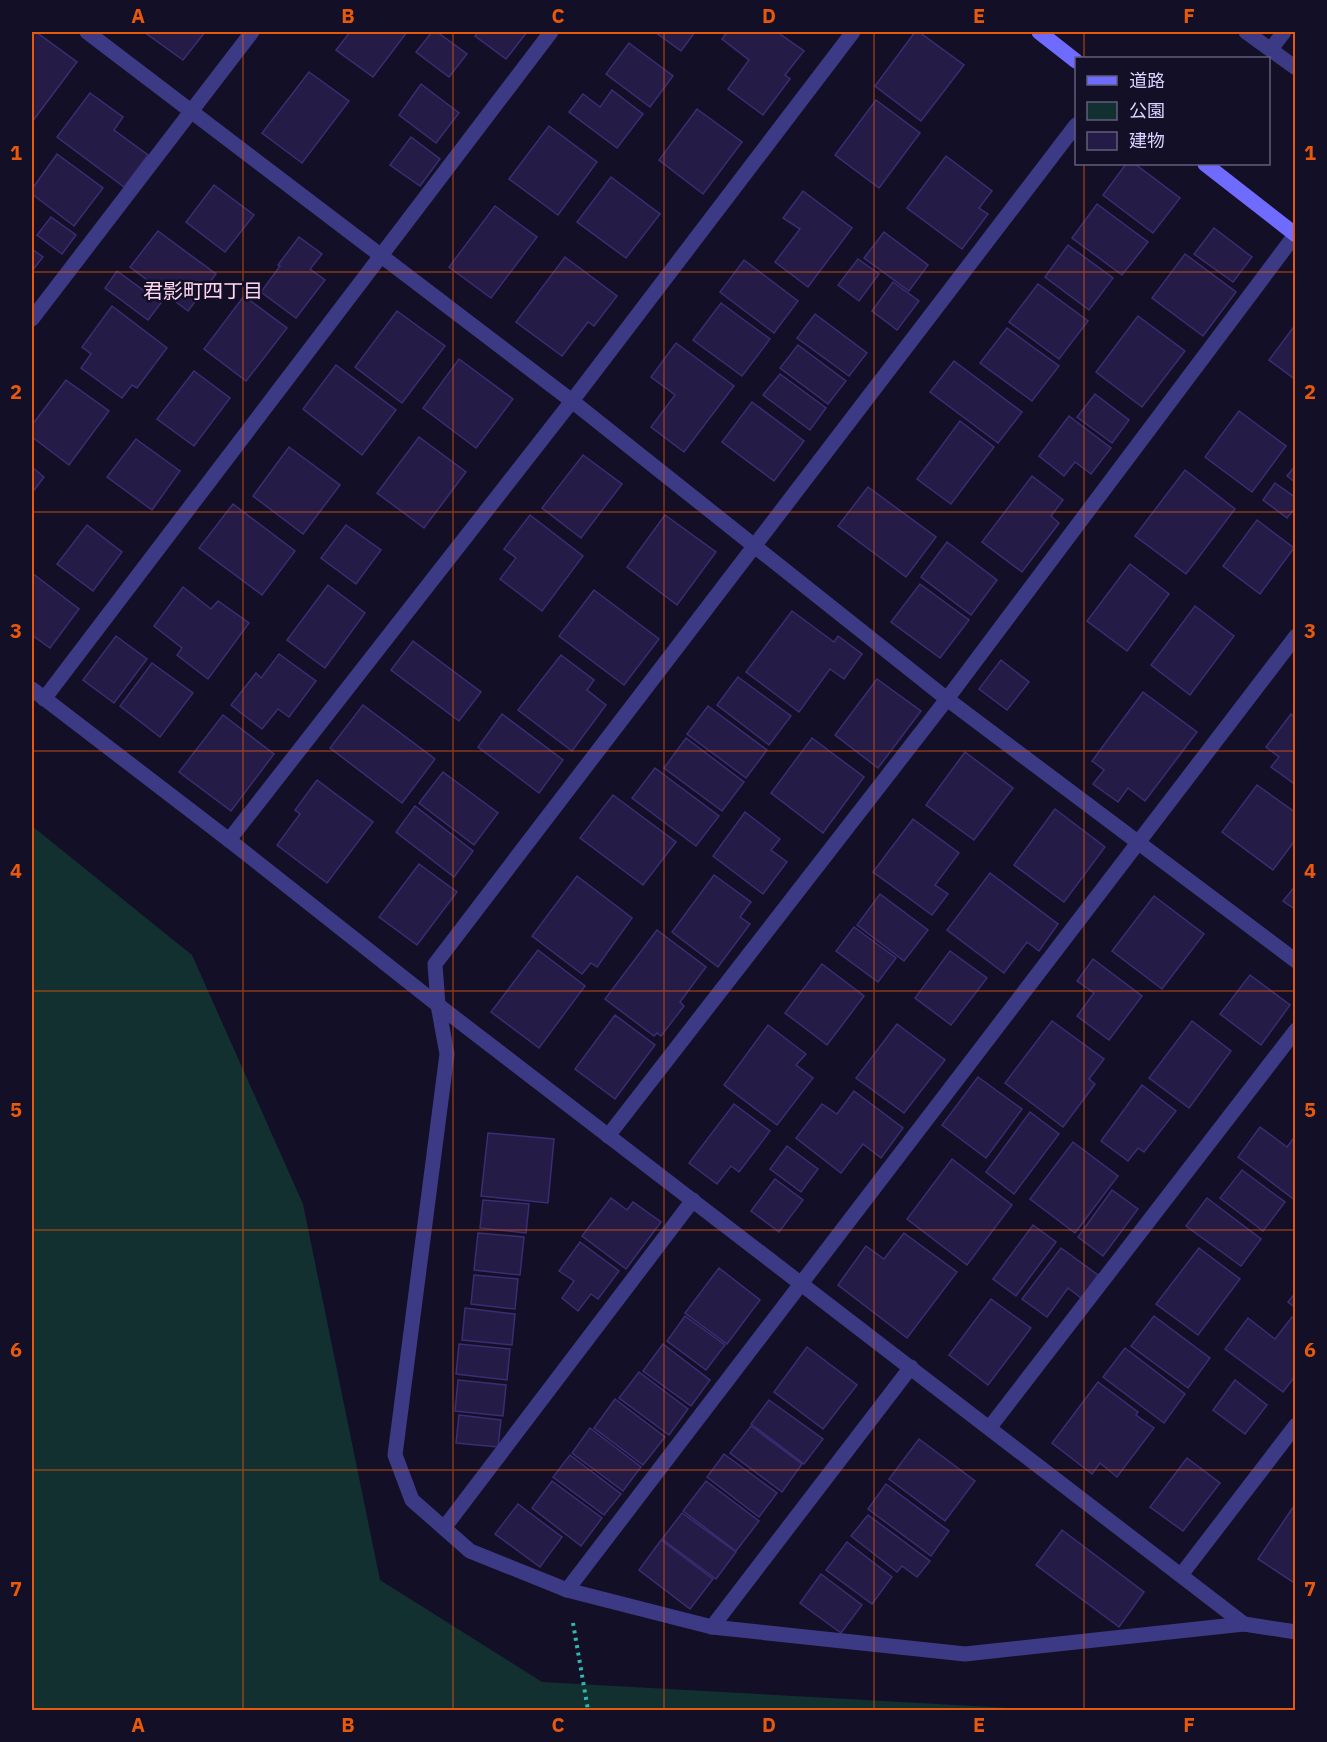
<svg xmlns="http://www.w3.org/2000/svg" width="1327" height="1742" font-family="'IBM Plex Sans','Noto Sans JP',sans-serif">
<rect width="100%" height="100%" fill="#130f26"/>
<!-- green -->
<polygon fill="#12302f" points="32,826 192,955 303,1204 380,1580 542,1682 1010,1708 1011,1710 32,1710"/>
<!-- building -->
<g fill="#241b47" stroke="#3b2d73" stroke-width="1.5">
<polygon points="32,32 36,32 77,62 32,122"/>
<polygon points="144,32 205,32 183,60"/>
<polygon points="350,32 407,32 373,77 336,50"/>
<polygon points="432,32 437,32 467,54 449,77 416,52"/>
<polygon points="478,32 527,32 506,59 475,36"/>
<polygon points="655,32 695,32 681,51"/>
<polygon points="727,32 777,32 804,51 785,75 790,79 763,115 728,89 749,60 722,39"/>
<polygon points="915,32 919,32 964,65 921,121 875,86"/>
<polygon points="629,43 673,76 650,107 606,74"/>
<polygon points="309,72 349,101 302,163 262,133"/>
<polygon points="421,84 459,113 436,143 399,115"/>
<polygon points="612,90 643,114 617,148 569,112 583,94 600,107"/>
<polygon points="90,93 123,117 114,130 148,155 124,187 57,137"/>
<polygon points="876,100 920,133 879,188 835,155"/>
<polygon points="697,109 742,142 703,194 659,160"/>
<polygon points="549,126 597,162 558,215 509,179"/>
<polygon points="411,137 440,159 420,186 390,165"/>
<polygon points="57,154 103,188 74,226 32,194 32,189"/>
<polygon points="946,156 992,191 979,208 988,214 962,249 907,208"/>
<polygon points="1126,164 1135,164 1180,198 1153,233 1103,195"/>
<polygon points="611,177 660,214 626,258 577,222"/>
<polygon points="214,185 254,215 225,252 186,222"/>
<polygon points="803,191 852,228 808,287 775,262 800,229 783,218"/>
<polygon points="1097,204 1148,242 1122,275 1072,238"/>
<polygon points="495,206 537,237 491,298 449,267"/>
<polygon points="51,217 76,235 62,254 37,235"/>
<polygon points="1214,228 1252,257 1233,282 1194,254"/>
<polygon points="158,231 216,274 188,311 130,267"/>
<polygon points="884,232 928,265 909,291 864,258"/>
<polygon points="299,237 322,254 310,269 325,280 296,318 261,292 280,266 278,265"/>
<polygon points="1068,245 1113,278 1089,310 1045,277"/>
<polygon points="32,249 43,257 32,271"/>
<polygon points="1185,254 1236,292 1203,336 1152,298"/>
<polygon points="565,257 617,296 594,326 588,322 562,356 516,322"/>
<polygon points="858,259 879,274 859,301 838,285"/>
<polygon points="744,260 798,301 774,333 720,292"/>
<polygon points="117,271 161,303 148,320 105,288"/>
<polygon points="893,282 919,301 897,330 872,311"/>
<polygon points="1038,284 1088,321 1059,359 1009,322"/>
<polygon points="244,296 287,328 246,381 204,349"/>
<polygon points="721,303 770,339 742,376 693,340"/>
<polygon points="112,306 167,348 137,388 132,385 122,398 81,368 91,354 82,347"/>
<polygon points="397,311 445,346 402,403 355,367"/>
<polygon points="815,314 867,353 849,376 797,338"/>
<polygon points="1138,316 1185,351 1142,407 1096,372"/>
<polygon points="1296,324 1296,380 1269,360"/>
<polygon points="1007,328 1059,366 1032,401 980,363"/>
<polygon points="676,343 734,386 684,452 651,427 675,395 651,377"/>
<polygon points="798,345 846,381 828,404 780,368"/>
<polygon points="459,359 513,399 476,448 423,408"/>
<polygon points="954,361 1022,412 998,443 930,392"/>
<polygon points="336,365 396,410 362,455 303,409"/>
<polygon points="194,371 230,398 194,446 157,419"/>
<polygon points="780,374 826,408 810,430 763,395"/>
<polygon points="66,380 109,411 69,465 32,437 32,425"/>
<polygon points="1095,394 1129,420 1112,443 1077,417"/>
<polygon points="752,402 804,441 774,481 722,442"/>
<polygon points="1239,411 1286,446 1252,492 1205,457"/>
<polygon points="1069,416 1111,448 1091,474 1075,462 1064,476 1039,456"/>
<polygon points="960,421 994,447 951,504 917,479"/>
<polygon points="419,437 466,472 424,528 377,493"/>
<polygon points="136,439 180,471 152,510 107,477"/>
<polygon points="289,447 340,485 303,534 253,496"/>
<polygon points="583,455 622,484 581,538 542,508"/>
<polygon points="1296,465 1296,483 1287,476"/>
<polygon points="32,467 44,477 32,493"/>
<polygon points="1185,470 1235,509 1186,574 1135,536"/>
<polygon points="1032,476 1063,500 1051,516 1059,523 1022,572 982,542"/>
<polygon points="1275,483 1296,498 1296,507 1287,518 1263,500"/>
<polygon points="868,487 936,537 906,577 838,526"/>
<polygon points="233,504 295,551 262,595 199,548"/>
<polygon points="530,515 583,556 542,611 500,579 516,558 504,549"/>
<polygon points="665,515 716,552 677,605 627,567"/>
<polygon points="1257,520 1294,548 1260,594 1223,566"/>
<polygon points="87,525 122,552 93,591 57,564"/>
<polygon points="346,525 381,550 356,584 321,558"/>
<polygon points="947,542 997,580 971,615 921,577"/>
<polygon points="1130,564 1169,594 1127,651 1087,621"/>
<polygon points="32,573 79,609 50,648 32,635"/>
<polygon points="920,584 969,620 940,658 891,622"/>
<polygon points="328,585 365,613 325,668 287,640"/>
<polygon points="183,587 211,609 218,601 249,623 208,679 177,655 182,648 154,626"/>
<polygon points="594,590 659,639 624,685 559,636"/>
<polygon points="1195,606 1234,636 1190,695 1151,665"/>
<polygon points="792,611 834,642 838,636 862,654 844,679 830,669 799,712 746,672"/>
<polygon points="116,636 147,659 114,703 83,680"/>
<polygon points="413,641 481,692 459,721 391,670"/>
<polygon points="279,654 316,681 289,717 278,709 262,729 231,705 256,673 261,678"/>
<polygon points="561,655 594,680 587,690 606,705 572,751 518,710"/>
<polygon points="1001,660 1029,682 1007,710 979,689"/>
<polygon points="152,663 193,693 160,737 120,706"/>
<polygon points="738,677 791,716 769,745 717,705"/>
<polygon points="877,679 921,711 878,768 835,735"/>
<polygon points="1143,692 1197,732 1145,801 1128,788 1118,802 1093,784 1104,770 1092,761"/>
<polygon points="363,705 435,759 402,803 330,748"/>
<polygon points="708,706 767,750 746,778 687,734"/>
<polygon points="502,714 563,760 539,793 478,747"/>
<polygon points="1291,714 1296,718 1296,785 1271,767 1279,757 1266,747"/>
<polygon points="223,715 274,754 231,811 179,772"/>
<polygon points="686,738 744,782 722,811 664,768"/>
<polygon points="812,738 864,777 823,833 771,793"/>
<polygon points="965,752 1013,788 974,840 926,805"/>
<polygon points="655,768 719,816 696,846 632,798"/>
<polygon points="443,772 498,813 474,845 419,803"/>
<polygon points="317,780 373,822 327,883 277,845 300,814 295,810"/>
<polygon points="1257,785 1296,813 1296,839 1273,870 1222,832"/>
<polygon points="613,795 676,842 643,885 580,838"/>
<polygon points="415,806 473,851 454,877 396,832"/>
<polygon points="1055,809 1105,847 1064,902 1014,865"/>
<polygon points="745,812 780,839 771,850 787,862 763,894 713,856"/>
<polygon points="913,819 959,853 935,885 948,894 932,915 873,872"/>
<polygon points="419,864 457,892 417,945 379,917"/>
<polygon points="990,873 1058,924 1039,951 1027,942 1004,973 947,930"/>
<polygon points="714,875 751,902 740,917 750,924 718,967 672,932"/>
<polygon points="577,876 632,918 597,967 591,963 582,974 532,936"/>
<polygon points="1296,885 1296,910 1283,901"/>
<polygon points="880,894 928,930 904,961 857,925"/>
<polygon points="1154,896 1204,934 1162,989 1112,951"/>
<polygon points="854,927 896,958 878,982 836,951"/>
<polygon points="657,930 706,967 680,1002 684,1006 661,1036 657,1033 654,1036 605,999"/>
<polygon points="538,950 585,986 539,1048 491,1012"/>
<polygon points="950,951 987,978 951,1025 915,998"/>
<polygon points="1093,959 1142,996 1109,1040 1077,1016 1094,993 1077,981"/>
<polygon points="822,964 864,996 827,1045 785,1013"/>
<polygon points="1250,975 1290,1005 1261,1045 1220,1014"/>
<polygon points="615,1015 655,1045 615,1099 575,1069"/>
<polygon points="1052,1021 1104,1059 1089,1079 1095,1084 1063,1127 1005,1083"/>
<polygon points="1192,1021 1231,1051 1189,1108 1149,1078"/>
<polygon points="897,1024 945,1060 904,1113 856,1078"/>
<polygon points="768,1025 806,1054 796,1065 813,1078 777,1125 724,1085"/>
<polygon points="978,1077 1022,1109 986,1158 942,1125"/>
<polygon points="1142,1085 1176,1111 1144,1152 1138,1148 1128,1161 1101,1141"/>
<polygon points="854,1091 903,1128 881,1158 863,1144 841,1173 796,1138 822,1104 837,1114"/>
<polygon points="734,1104 770,1131 739,1172 731,1166 717,1184 689,1163"/>
<polygon points="1030,1112 1059,1134 1014,1194 986,1172"/>
<polygon points="1260,1127 1287,1147 1296,1135 1296,1201 1238,1157"/>
<polygon points="488,1133 554,1139 548,1203 481,1196"/>
<polygon points="1073,1142 1118,1176 1075,1233 1030,1199"/>
<polygon points="787,1146 818,1169 801,1192 770,1169"/>
<polygon points="952,1159 1012,1205 967,1265 907,1219"/>
<polygon points="1242,1170 1285,1202 1263,1231 1220,1198"/>
<polygon points="775,1179 803,1200 779,1232 751,1211"/>
<polygon points="1112,1190 1138,1209 1103,1256 1078,1237"/>
<polygon points="611,1198 627,1210 633,1202 661,1222 626,1269 582,1236"/>
<polygon points="1207,1198 1261,1239 1241,1266 1186,1226"/>
<polygon points="483,1200 529,1204 526,1233 480,1228"/>
<polygon points="1033,1225 1056,1242 1016,1296 993,1279"/>
<polygon points="478,1233 524,1237 520,1275 474,1270"/>
<polygon points="904,1233 957,1272 907,1338 838,1285 866,1246 884,1259"/>
<polygon points="580,1242 619,1271 598,1299 591,1294 578,1311 562,1298 574,1281 559,1271"/>
<polygon points="1061,1248 1098,1275 1081,1298 1068,1288 1047,1317 1022,1299"/>
<polygon points="1199,1248 1240,1279 1198,1335 1156,1304"/>
<polygon points="719,1268 760,1300 727,1344 685,1313"/>
<polygon points="474,1275 518,1279 515,1309 471,1304"/>
<polygon points="1296,1292 1296,1308 1288,1302"/>
<polygon points="991,1299 1031,1328 988,1385 949,1355"/>
<polygon points="465,1308 515,1314 512,1345 462,1340"/>
<polygon points="685,1316 725,1345 706,1370 667,1341"/>
<polygon points="1154,1316 1210,1358 1188,1388 1131,1346"/>
<polygon points="1292,1317 1296,1320 1296,1375 1283,1392 1225,1349 1248,1318 1275,1339"/>
<polygon points="459,1344 510,1349 507,1380 456,1374"/>
<polygon points="663,1344 710,1380 691,1406 643,1371"/>
<polygon points="807,1347 857,1385 823,1429 774,1392"/>
<polygon points="1125,1348 1185,1394 1164,1423 1103,1377"/>
<polygon points="639,1372 688,1409 669,1435 619,1398"/>
<polygon points="458,1380 506,1385 503,1416 455,1411"/>
<polygon points="1235,1380 1267,1405 1245,1434 1213,1410"/>
<polygon points="1098,1382 1138,1412 1136,1415 1154,1428 1117,1477 1100,1463 1092,1474 1052,1443"/>
<polygon points="615,1399 665,1437 643,1465 594,1428"/>
<polygon points="769,1400 823,1439 804,1464 751,1424"/>
<polygon points="459,1415 501,1420 498,1447 456,1443"/>
<polygon points="751,1426 802,1464 782,1492 730,1453"/>
<polygon points="590,1428 641,1467 623,1491 572,1453"/>
<polygon points="919,1439 975,1481 945,1521 889,1479"/>
<polygon points="724,1454 777,1493 759,1517 707,1477"/>
<polygon points="570,1455 621,1494 604,1515 553,1477"/>
<polygon points="1187,1458 1220,1483 1183,1531 1150,1507"/>
<polygon points="552,1481 602,1518 581,1546 532,1508"/>
<polygon points="706,1481 759,1521 736,1551 683,1511"/>
<polygon points="886,1484 949,1531 931,1556 868,1509"/>
<polygon points="1296,1503 1296,1584 1258,1559"/>
<polygon points="518,1504 562,1537 540,1567 495,1534"/>
<polygon points="682,1513 736,1552 716,1579 662,1539"/>
<polygon points="868,1515 930,1561 917,1577 902,1566 897,1572 851,1536"/>
<polygon points="1062,1530 1144,1592 1119,1627 1036,1565"/>
<polygon points="661,1540 713,1579 690,1609 639,1570"/>
<polygon points="847,1542 892,1577 872,1604 826,1570"/>
<polygon points="821,1574 862,1605 841,1633 800,1603"/>
</g>
<g fill="none" stroke-linecap="round" stroke-linejoin="round">
<!-- path -->
<polyline stroke="#2fb8b0" stroke-width="4" stroke-dasharray="3 4.5" stroke-linecap="butt" points="573,1623 588,1710"/>
<!-- lane -->
<g stroke="#3d3a85" stroke-width="15">
<polyline points="1246,32 1296,68"/>
<polyline points="1271,49 1284,32"/>
</g>
<!-- street -->
<g stroke="#3d3a85" stroke-width="15">
<polyline points="87,32 572,401 947,699 1296,961"/>
<polyline points="1076,125 435,964 438,1005 447,1054 395,1455 412,1500 470,1551 567,1590 712,1627 965,1654 1244,1624 1296,1632"/>
<polyline points="32,319 252,32"/>
<polyline points="32,689 229,840 438,1005 1244,1624"/>
<polyline points="44,699 551,32"/>
<polyline points="229,840 572,401 853,32"/>
<polyline points="608,1136 947,699 1295,235"/>
<polyline points="990,1427 1296,1030"/>
<polyline points="444,1528 693,1200"/>
<polyline points="1181,1575 1296,1425"/>
<polyline points="567,1590 1296,636"/>
<polyline points="712,1627 911,1367"/>
</g>
<!-- secondary -->
<g stroke="#6f6bff" stroke-width="15">
<polyline points="1039,32 1076,61"/>
<polyline points="1205,164 1296,235"/>
</g>
</g>
<!-- grid -->
<path fill="none" stroke="#e8590c" stroke-width="1.5" stroke-opacity="0.55" d="M 243,32 L 243,1710M 453,32 L 453,1710M 664,32 L 664,1710M 874,32 L 874,1710M 1084,32 L 1084,58M 1084,164 L 1084,1710M 32,272 L 1296,272M 32,512 L 1296,512M 32,751 L 1296,751M 32,991 L 1296,991M 32,1230 L 1296,1230M 32,1470 L 1296,1470"/>
<g text-anchor="middle" stroke-width="5" stroke-linejoin="round" paint-order="stroke">
<!-- neighbourhood labels -->
<g font-size="20" fill="#ffd6f0" stroke="#130f26">
<text x="203" y="298">君影町四丁目</text>
</g>
</g>
<!-- border -->
<rect width="1327" height="1742" fill="none" stroke="#130f26" stroke-width="66"/>
<!-- legend -->
<rect x="1075" y="57" width="195" height="108" fill="#130f26" stroke="#625e7d" stroke-width="1.5"/>
<rect x="1087" y="76" width="30" height="9" fill="#6f6bff" stroke="#625e7d" stroke-width="1.5"/>
<text x="1129" y="87" font-size="18" fill="#d9d4ff">道路</text>
<rect x="1087" y="102" width="30" height="18" fill="#12302f" stroke="#625e7d" stroke-width="1.5"/>
<text x="1129" y="117" font-size="18" fill="#d9d4ff">公園</text>
<rect x="1087" y="132" width="30" height="18" fill="#241b47" stroke="#625e7d" stroke-width="1.5"/>
<text x="1129" y="147" font-size="18" fill="#d9d4ff">建物</text>
<rect x="33" y="33" width="1261" height="1676" fill="none" stroke="#e8590c" stroke-width="2"/>
<g font-size="20" text-anchor="middle" font-weight="bold" fill="#e8590c">
<text x="138" y="23">A</text>
<text x="348" y="23">B</text>
<text x="558" y="23">C</text>
<text x="769" y="23">D</text>
<text x="979" y="23">E</text>
<text x="1189" y="23">F</text>
<text x="16" y="160">1</text>
<text x="1310" y="160">1</text>
<text x="16" y="399">2</text>
<text x="1310" y="399">2</text>
<text x="16" y="638">3</text>
<text x="1310" y="638">3</text>
<text x="16" y="878">4</text>
<text x="1310" y="878">4</text>
<text x="16" y="1117">5</text>
<text x="1310" y="1117">5</text>
<text x="16" y="1357">6</text>
<text x="1310" y="1357">6</text>
<text x="16" y="1596">7</text>
<text x="1310" y="1596">7</text>
<text x="138" y="1732">A</text>
<text x="348" y="1732">B</text>
<text x="558" y="1732">C</text>
<text x="769" y="1732">D</text>
<text x="979" y="1732">E</text>
<text x="1189" y="1732">F</text>
</g>
</svg>
